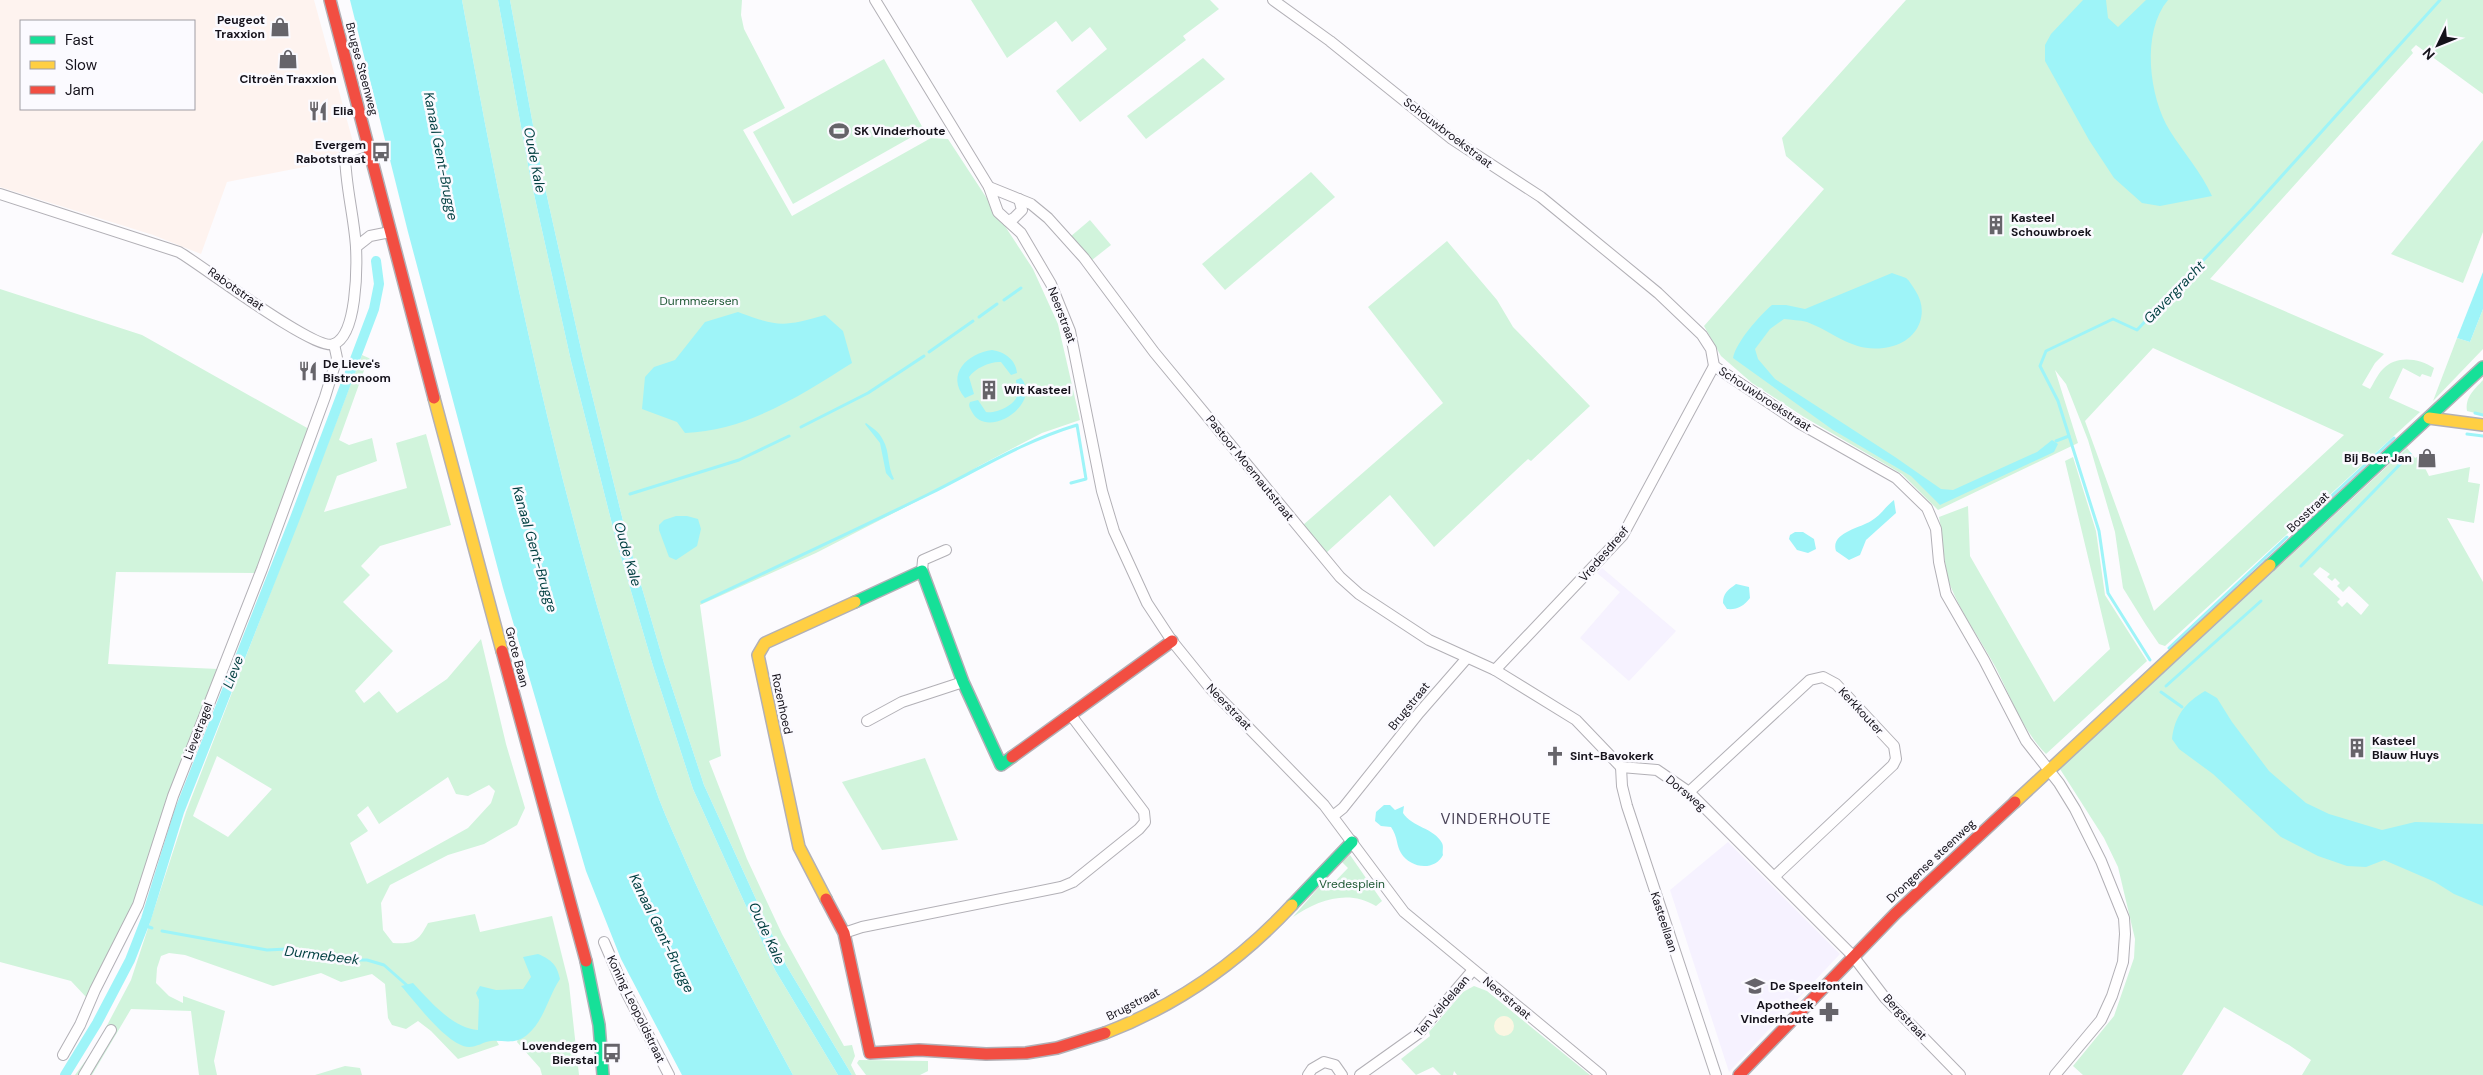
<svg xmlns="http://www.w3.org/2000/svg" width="2483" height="1075" font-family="'DM Sans',sans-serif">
<rect width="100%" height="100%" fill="#fcfbfe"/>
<!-- built -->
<g fill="#f6f2ff">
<polygon points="1602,568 1676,631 1629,681 1580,638 1620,592 1597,573"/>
<polygon points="1728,842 1840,954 1729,1072 1670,890"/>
</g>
<!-- industrial -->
<path fill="#fef3ef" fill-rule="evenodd" d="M 0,0 L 314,0 L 356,153 L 335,161 L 227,182 L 201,254 L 153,235 L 0,187 ZM 21,21 L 194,21 L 194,109 L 21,109 Z"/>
<!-- green -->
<g fill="#d1f4dc" fill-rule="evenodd">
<path d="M 462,0 L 498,0 L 530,176 L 571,361 L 616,540 L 653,666 L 693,789 L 775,970 L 838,1075 L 793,1075 C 755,1005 718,935 686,862 C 677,841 667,820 659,799 C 567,541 511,269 462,0 Z"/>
<polygon points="510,0 742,0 741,15 744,29 785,108 743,130 792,216 931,138 948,139 1033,269 1058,324 1080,420 1042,433 979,466 954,482 816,553 700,605 721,756 709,761 747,859 782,934 844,1046 852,1045 855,1056 851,1065 856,1075 852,1075 786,965 704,785 664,663 627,537 583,358 542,174"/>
<polygon points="971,0 1210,0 1219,9 1183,36 1186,40 1080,122 1056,91 1107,49 1090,27 1072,42 1056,21 1007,58"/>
<path d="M 1906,0 L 2483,0 L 2483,94 L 2416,45 L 2411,50 L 2413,53 L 2210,279 L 2384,354 L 2375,363 L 2362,385 L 2370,389 C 2374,383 2377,375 2383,369 C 2396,355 2419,358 2434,368 L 2431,377 L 2422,374 L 2420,377 L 2403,368 L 2389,398 L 2420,412 L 2165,646 L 2159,644 L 2146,625 L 2123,588 L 2115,532 L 2088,440 L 2066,384 L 2055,370 L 2078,443 L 1938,510 L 1902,474 L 1804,417 L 1752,383 L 1721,356 L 1704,326 L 1824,189 L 1786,156 L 1782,138 ZM 2153,348 L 2344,435 L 2154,611 L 2085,421 Z"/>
<polygon points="1203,58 1225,79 1146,139 1127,116"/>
<polygon points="884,59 924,130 793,204 753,132"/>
<polygon points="2483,140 2483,232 2463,283 2391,254"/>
<polygon points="1311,172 1335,197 1225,290 1202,264"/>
<polygon points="1090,220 1111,245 1092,260 1070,237"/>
<polygon points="1447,241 1497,300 1513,327 1590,406 1531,461 1528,459 1434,547 1390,495 1326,553 1303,525 1443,403 1368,307"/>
<polygon points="0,289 142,335 309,429 256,573 116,572 108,664 218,669 131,911 87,998 71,981 0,962"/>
<polygon points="2483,309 2483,349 2433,401 2457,338 2470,342"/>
<path d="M 362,355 L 371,359 L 366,365 L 339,440 L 349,445 L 372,438 L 377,461 L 337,476 L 324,512 L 407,488 L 396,443 L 426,434 L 451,525 L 380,546 L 361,566 L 370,575 L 343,602 L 393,651 L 355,691 L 364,703 L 379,691 L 397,713 L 447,679 L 481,639 L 506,744 L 525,808 L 517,825 L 484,844 L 448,855 L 390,885 L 381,903 L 383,930 L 393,943 C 414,944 418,942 428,923 L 475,914 L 480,932 L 552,916 L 569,984 L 579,1075 L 542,1075 L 540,1068 L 517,1042 L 519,1036 L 491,1031 L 499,1045 L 458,1059 L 431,1031 L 418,1021 L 406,1029 L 392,1025 L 388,1018 L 385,984 L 372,974 L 341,982 L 321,973 L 273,986 L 185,955 L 169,953 L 161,956 L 157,968 L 156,983 L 169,996 L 183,1003 L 183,996 L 225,1011 L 214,1061 L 217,1075 L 199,1075 L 191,1011 L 131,1009 L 92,1075 L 75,1075 L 95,1048 L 131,980 L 186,812 ZM 217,756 L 272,789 L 228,837 L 193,816 ZM 448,777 L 456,794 L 468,796 L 489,785 L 495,791 L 491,803 L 468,828 L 367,884 L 350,843 L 368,831 L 357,815 L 368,806 L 379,824 Z"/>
<path d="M 2483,380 L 2483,415 L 2467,411 C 2465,397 2474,390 2483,380 Z"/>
<path d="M 2407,448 L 2415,458 L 2419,456 L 2429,476 L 2470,467 L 2468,482 L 2480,484 L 2474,523 L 2447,518 L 2483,582 L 2483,1075 L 2302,1075 L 2311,1060 L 2289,1045 L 2224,1007 L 2182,1075 L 2083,1075 L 2073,1066 L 2114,1016 L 2134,958 L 2135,939 L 2118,867 L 2104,838 L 2060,769 ZM 2320,567 L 2330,574 L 2327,577 L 2332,581 L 2335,578 L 2340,583 L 2337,586 L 2343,592 L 2349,586 L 2369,605 L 2361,615 L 2347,602 L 2342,607 L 2337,602 L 2340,599 L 2313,574 Z"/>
<path d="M 2073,457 L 2096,531 L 2105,595 L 2147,661 L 2046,754 C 2022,729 2011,698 1996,668 C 1981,640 1962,615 1950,585 C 1944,568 1943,536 1939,517 L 1968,506 L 1970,556 L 2054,702 L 2110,649 L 2065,461 Z"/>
<polygon points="925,758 958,840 882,850 842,782"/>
<path d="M 1350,855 L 1382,901 L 1376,906 C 1348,889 1318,900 1293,917 L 1320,886 L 1326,891 L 1348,868 L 1342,862 Z"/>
<polygon points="1474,986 1487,991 1590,1075 1457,1075 1454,1071 1453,1075 1441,1075 1433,1067 1416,1075 1401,1059 1430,1036 1429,1032 1463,992"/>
<polygon points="859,1060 928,1061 928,1071 920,1075 866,1075 857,1063"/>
<polygon points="345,1066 360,1068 362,1075 315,1075"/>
</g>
<!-- sand -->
<circle fill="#fbf6e2" cx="1504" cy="1026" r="10"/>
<!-- water -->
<g fill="#9ef4f8">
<path d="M 350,0 L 462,0 C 511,269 567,541 659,799 C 667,820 677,841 686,862 C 718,935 755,1005 793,1075 L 682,1075 L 621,959 L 586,871 L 503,588 L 408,232 Z"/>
<polygon points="498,0 510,0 542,174 583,358 627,537 664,663 704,785 786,965 852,1075 838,1075 775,970 693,789 653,666 616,540 571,361 530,176"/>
<path d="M 2083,0 L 2106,0 L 2108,18 L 2118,27 L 2146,0 L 2168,0 C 2141,32 2149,97 2170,131 C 2184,153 2201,172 2212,196 L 2160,206 L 2142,203 L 2114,178 L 2089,140 L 2045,61 L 2045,45 L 2051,34 Z"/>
<polygon points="2483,272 2483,309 2470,342 2457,338"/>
<path d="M 1892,273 C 1896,275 1902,276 1906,278 C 1910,281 1912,286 1915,290 C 1930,312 1919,339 1893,346 C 1856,356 1838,334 1807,322 C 1800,320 1791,320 1784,319 L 1770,329 L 1755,349 L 1758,359 L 1775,379 L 1895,457 L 1941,489 L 1953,490 L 2037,452 L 2052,440 L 2058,444 L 2054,452 L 1940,505 L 1911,476 L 1833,430 L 1733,358 C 1736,342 1760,315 1772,305 L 1786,305 L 1805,309 Z"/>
<path d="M 738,312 C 778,327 783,327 825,315 L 843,331 L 852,363 C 801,395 747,431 685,433 L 677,422 L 642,409 L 645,377 L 654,367 L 675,360 L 705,322 Z"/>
<path d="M 992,350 C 1005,352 1016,360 1017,373 L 1011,375 L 1001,362 C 991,361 975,368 969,377 L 974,394 L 965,398 C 945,374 968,353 992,350 Z"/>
<path d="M 1021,378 C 1043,403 987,441 972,412 C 970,408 968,406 970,402 L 978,400 L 986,412 C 995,414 1014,406 1017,396 C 1019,391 1016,385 1016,380 Z"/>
<path d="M 866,423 C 872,428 879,431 883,440 C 890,452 887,466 894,479 L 892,480 L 886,473 L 880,443 L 865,424 Z"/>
<path d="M 1894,500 L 1896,513 L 1866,540 L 1860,555 L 1849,560 L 1836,551 C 1830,533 1860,528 1871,521 C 1880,516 1886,506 1894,500 Z"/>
<polygon points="676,516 687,516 698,519 701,529 697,546 676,560 669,557 659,530 659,525 664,520"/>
<polygon points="1795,532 1803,532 1814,539 1816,549 1808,553 1797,550 1789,539 1790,535"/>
<path d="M 1736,584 L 1749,587 L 1750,598 C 1744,606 1737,610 1727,609 L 1723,603 C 1723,593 1728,590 1736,584 Z"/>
<path d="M 2205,691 L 2217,698 L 2232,722 L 2269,771 L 2306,803 L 2329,814 L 2382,830 L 2415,822 L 2483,824 L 2483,906 L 2454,894 L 2435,882 L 2384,860 L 2366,867 L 2347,866 L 2318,856 L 2281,837 L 2213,774 L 2179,749 L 2172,739 C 2175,715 2185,703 2205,691 Z"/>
<path d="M 1384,805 L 1390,805 L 1395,810 L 1404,806 L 1403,813 C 1412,827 1434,828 1442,843 C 1444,847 1442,851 1443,855 C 1434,872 1410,868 1401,853 C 1396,845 1398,837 1391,827 L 1381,826 L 1375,821 L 1376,812 Z"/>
<path d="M 538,954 C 552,960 557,965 560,979 C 548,997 544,1021 527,1035 C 515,1045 504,1040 491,1041 C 483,1042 477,1047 469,1047 C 447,1046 415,1001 401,986 L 413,983 C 430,1001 452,1028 478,1030 L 479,1000 L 476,993 L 480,986 L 496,990 L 523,989 L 531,977 L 523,957 Z"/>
</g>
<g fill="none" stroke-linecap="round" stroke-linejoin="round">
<!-- stream -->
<g stroke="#9ef4f8" stroke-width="3">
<polyline points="1004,300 1021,288"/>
<polyline points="979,317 997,304"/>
<polyline points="929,352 973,321"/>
<polyline points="2475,413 2483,415"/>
<polyline points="801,427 868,393 924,356"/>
<polyline points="2467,434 2483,436"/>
<polyline points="2056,441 2069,436"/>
<polyline points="630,494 739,460 789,436"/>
<polyline points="2293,532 2394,438"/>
<polyline points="2301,566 2410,454"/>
<path d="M 702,602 C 778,566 854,531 929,494 C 979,469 1024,441 1077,425 L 1086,479 L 1071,483"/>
<polyline points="2169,648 2287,537"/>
<polyline points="2150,660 2108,593 2099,531 2058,401 2040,366 2046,351 2113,319 2137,330 2253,208 2440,0"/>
<polyline points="2166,686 2261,601"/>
<polyline points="2161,692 2182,707"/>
<polyline points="143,925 152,928"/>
<polyline points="162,931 267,950 287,949 347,960 367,960 384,965 410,988"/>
</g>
<!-- canal -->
<polyline stroke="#9ef4f8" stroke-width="10" points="65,1075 97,1023 130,960 146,919 179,812 295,518 374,309 379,284 376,261"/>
<defs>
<g id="street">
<polyline points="875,0 989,187 998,212 1021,233 1051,284 1070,331 1102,491 1114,531 1147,603 1172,641 1210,688 1324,805 1404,912 1601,1075"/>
<polyline points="1273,0 1330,41 1452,139 1541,197 1658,293 1702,335 1711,349 1714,366"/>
<polyline points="989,187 1031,204 1048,218 1084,258 1154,352 1340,577 1359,594 1429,640 1495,670 1576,720 1621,767 1657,770 1689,792 1853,956 1885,998 1960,1075"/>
<path d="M 0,194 L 179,252 C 203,266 315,352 334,344 C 357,335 357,268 356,247 C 354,216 345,184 345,153 L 368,145"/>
<polyline points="1008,221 1014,218 1022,210 1019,199"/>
<polyline points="356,247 370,236 390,232"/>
<polyline points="1714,366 1799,423 1896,478 1927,508 1936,529 1939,562 1946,594 1984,660 2026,741 2059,783 2075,809 2101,861 2124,918 2125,934 2123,962 2112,996 2101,1020 2055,1075"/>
<polyline points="922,571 923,560 946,550"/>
<polyline points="1495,670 1623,535 1714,366"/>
<polyline points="867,721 902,702 963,682"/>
<polyline points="1621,767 1622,786 1627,806 1716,1075"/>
<polyline points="1689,792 1810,680 1823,677 1836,684 1894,746 1896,759 1893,765 1775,876"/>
<polyline points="1333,816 1343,808 1419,713 1467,658"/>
<polyline points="844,933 862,927 1061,887 1073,882 1139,829 1145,822 1144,812 1070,714"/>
<polyline points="604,942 623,986 669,1075"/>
<polyline points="63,1055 80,1025 95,990 138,905 173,796 262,569 325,397 337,358 334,344"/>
<polyline points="84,1075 111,1030"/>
<polyline points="1308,1075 1312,1069 1324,1062 1335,1065 1342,1075"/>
<polyline points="1360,1075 1419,1033 1473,970"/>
</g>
<g id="fast">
<polyline points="2270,565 2483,367"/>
<polyline points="855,602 922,571 963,682 1001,765 1012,757"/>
<polyline points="1292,905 1352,842"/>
<polyline points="586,961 599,1025 603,1075"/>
</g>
<g id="slow">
<polyline points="434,398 502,651"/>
<polyline points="2429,418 2483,425"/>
<polyline points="2015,802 2270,565"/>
<polyline points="826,899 799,847 758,655 765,643 855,602"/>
<path d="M 1105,1033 C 1178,1005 1239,962 1292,905"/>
</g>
<g id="jam">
<polyline points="330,0 434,398"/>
<polyline points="502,651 586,961"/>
<polyline points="1012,757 1172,641"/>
<polyline points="826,899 844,933 870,1053 919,1050 986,1054 1026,1053 1057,1048 1105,1033"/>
<polyline points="1739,1075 1895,914 2015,802"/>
</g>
</defs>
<!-- street casing -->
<use href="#street" stroke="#b2b0b6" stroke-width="12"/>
<!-- fast casing -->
<use href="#fast" stroke="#b2b0b6" stroke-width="14"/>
<!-- slow casing -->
<use href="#slow" stroke="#b2b0b6" stroke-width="14"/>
<!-- jam casing -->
<use href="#jam" stroke="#b2b0b6" stroke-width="14"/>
<!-- street -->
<use href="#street" stroke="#fffeff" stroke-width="10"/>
<!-- fast -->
<use href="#fast" stroke="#16e098" stroke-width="11"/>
<!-- slow -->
<use href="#slow" stroke="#ffcf43" stroke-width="11"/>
<!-- jam -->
<use href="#jam" stroke="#f24e42" stroke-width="11"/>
</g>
<!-- icons -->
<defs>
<symbol id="shop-bare" viewBox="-9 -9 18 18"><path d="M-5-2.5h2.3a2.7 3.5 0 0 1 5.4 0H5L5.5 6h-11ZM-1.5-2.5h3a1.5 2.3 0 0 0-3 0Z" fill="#66646a" stroke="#fbfaff" stroke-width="2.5" paint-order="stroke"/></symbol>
<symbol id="restaurant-bare" viewBox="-9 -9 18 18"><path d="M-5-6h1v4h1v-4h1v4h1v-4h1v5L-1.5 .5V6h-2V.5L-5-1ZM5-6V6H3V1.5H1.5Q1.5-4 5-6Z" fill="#66646a" stroke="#fbfaff" stroke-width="2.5" paint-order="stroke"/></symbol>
<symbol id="stadium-bare" viewBox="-9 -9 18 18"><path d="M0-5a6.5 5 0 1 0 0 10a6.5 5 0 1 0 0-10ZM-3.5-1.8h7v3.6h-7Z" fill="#66646a" stroke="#fbfaff" stroke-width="2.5" paint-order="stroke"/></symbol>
<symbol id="bus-bare" viewBox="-9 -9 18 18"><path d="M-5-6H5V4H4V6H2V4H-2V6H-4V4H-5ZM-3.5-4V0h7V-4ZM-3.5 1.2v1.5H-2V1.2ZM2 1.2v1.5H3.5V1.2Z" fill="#66646a" stroke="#fbfaff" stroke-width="2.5" paint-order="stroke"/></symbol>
<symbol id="building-bare" viewBox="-9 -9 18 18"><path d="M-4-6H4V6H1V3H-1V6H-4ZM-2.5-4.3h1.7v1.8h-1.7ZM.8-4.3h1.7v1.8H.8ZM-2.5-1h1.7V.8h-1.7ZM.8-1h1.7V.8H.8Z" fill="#66646a" stroke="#fbfaff" stroke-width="2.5" paint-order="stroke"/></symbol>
<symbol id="church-bare" viewBox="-9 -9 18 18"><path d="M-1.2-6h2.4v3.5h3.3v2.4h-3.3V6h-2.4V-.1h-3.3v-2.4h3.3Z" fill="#66646a" stroke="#fbfaff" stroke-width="2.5" paint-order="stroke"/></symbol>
<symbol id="school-bare" viewBox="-9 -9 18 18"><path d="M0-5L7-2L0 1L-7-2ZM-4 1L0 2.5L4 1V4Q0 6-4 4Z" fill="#66646a" stroke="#fbfaff" stroke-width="2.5" paint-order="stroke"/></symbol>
<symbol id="pharmacy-bare" viewBox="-9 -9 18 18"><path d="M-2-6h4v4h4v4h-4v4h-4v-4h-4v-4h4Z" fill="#66646a" stroke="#fbfaff" stroke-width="2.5" paint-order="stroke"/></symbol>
</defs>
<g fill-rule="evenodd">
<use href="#shop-bare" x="266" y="13" width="28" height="28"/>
<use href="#shop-bare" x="274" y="45" width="28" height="28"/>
<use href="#restaurant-bare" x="304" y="97" width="28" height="28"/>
<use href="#stadium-bare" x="825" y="117" width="28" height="28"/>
<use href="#bus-bare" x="367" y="138" width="28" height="28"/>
<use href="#building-bare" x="1982" y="211" width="28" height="28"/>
<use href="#restaurant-bare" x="294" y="357" width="28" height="28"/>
<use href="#building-bare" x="975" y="376" width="28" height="28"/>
<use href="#shop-bare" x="2413" y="444" width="28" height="28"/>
<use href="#building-bare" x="2343" y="734" width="28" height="28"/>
<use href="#church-bare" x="1541" y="742" width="28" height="28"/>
<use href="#school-bare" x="1741" y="972" width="28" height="28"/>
<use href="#pharmacy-bare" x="1815" y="998" width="28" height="28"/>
<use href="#bus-bare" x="598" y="1039" width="28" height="28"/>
</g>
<g text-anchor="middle" stroke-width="5" stroke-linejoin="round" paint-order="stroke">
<!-- poi labels -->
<g font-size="12" font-weight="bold" fill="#15121b" stroke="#fbfaff" text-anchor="start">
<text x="265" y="24" text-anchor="end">Peugeot<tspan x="265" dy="14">Traxxion</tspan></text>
<text x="288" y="83" text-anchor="middle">Citroën Traxxion</text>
<text x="333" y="115">Elia</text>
<text x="854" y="135">SK Vinderhoute</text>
<text x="366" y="149" text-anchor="end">Evergem<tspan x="366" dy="14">Rabotstraat</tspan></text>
<text x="2011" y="222">Kasteel<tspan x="2011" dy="14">Schouwbroek</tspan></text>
<text x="323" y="368">De Lieve's<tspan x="323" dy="14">Bistronoom</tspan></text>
<text x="1004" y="394">Wit Kasteel</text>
<text x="2412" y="462" text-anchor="end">Bij Boer Jan</text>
<text x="2372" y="745">Kasteel<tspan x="2372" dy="14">Blauw Huys</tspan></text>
<text x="1570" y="760">Sint-Bavokerk</text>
<text x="1770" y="990">De Speelfontein</text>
<text x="1814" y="1009" text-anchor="end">Apotheek<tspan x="1814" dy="14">Vinderhoute</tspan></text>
<text x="597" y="1050" text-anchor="end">Lovendegem<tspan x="597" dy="14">Bierstal</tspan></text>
</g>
<!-- street labels -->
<g font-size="12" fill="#15121b" stroke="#fbfaff">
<text transform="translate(362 69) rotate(75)" y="4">Brugse Steenweg</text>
<text transform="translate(1448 133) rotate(37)" y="4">Schouwbroekstraat</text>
<text transform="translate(236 289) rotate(35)" y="4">Rabotstraat</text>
<text transform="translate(1062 315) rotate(69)" y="4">Neerstraat</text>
<text transform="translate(1765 399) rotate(33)" y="4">Schouwbroekstraat</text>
<text transform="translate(1250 468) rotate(51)" y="4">Pastoor Moernautstraat</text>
<text transform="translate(2308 512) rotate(-43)" y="4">Bosstraat</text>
<text transform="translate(1604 554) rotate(-49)" y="4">Vredesdreef</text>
<text transform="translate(517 657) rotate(75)" y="4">Grote Baan</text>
<text transform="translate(782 704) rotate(78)" y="4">Rozenhoed</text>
<text transform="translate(1409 706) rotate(-51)" y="4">Brugstraat</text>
<text transform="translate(1229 707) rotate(46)" y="4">Neerstraat</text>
<text transform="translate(1861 711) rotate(47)" y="4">Kerkkouter</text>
<text transform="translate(198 731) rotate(-69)" y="4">Lievetragel</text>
<text transform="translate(1686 793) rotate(40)" y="4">Dorsweg</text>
<text transform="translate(1931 861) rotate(-43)" y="4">Drongense steenweg</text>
<text transform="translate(1664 922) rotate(72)" y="4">Kasteellaan</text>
<text transform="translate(1507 998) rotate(40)" y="4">Neerstraat</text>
<text transform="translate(1133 1004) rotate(-27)" y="4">Brugstraat</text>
<text transform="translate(1442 1006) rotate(-49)" y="4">Ten Veldelaan</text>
<text transform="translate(636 1009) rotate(64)" y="4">Koning Leopoldstraat</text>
<text transform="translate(1905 1017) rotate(47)" y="4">Bergstraat</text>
</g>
<!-- park labels -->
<g font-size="12" fill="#205936" stroke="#fbfaff">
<text x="699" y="305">Durmmeersen</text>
<text x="1352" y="888">Vredesplein</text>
</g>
<!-- water labels -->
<g font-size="14" font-style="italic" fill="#013f41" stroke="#fbfaff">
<text transform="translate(441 156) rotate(79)" y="5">Kanaal Gent-Brugge</text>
<text transform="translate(535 160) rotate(79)" y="5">Oude Kale</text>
<text transform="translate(2174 292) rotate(-46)" y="5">Gavergracht</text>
<text transform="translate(535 549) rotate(74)" y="5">Kanaal Gent-Brugge</text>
<text transform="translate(628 554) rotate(74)" y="5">Oude Kale</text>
<text transform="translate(233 672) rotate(-69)" y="5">Lieve</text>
<text transform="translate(662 933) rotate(64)" y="5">Kanaal Gent-Brugge</text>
<text transform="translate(767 933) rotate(65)" y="5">Oude Kale</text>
<text transform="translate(322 955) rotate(7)" y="5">Durmebeek</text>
</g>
<!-- quarter labels -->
<g font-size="15" letter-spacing="1" fill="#4a4357" stroke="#fbfaff">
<text x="1496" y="824">VINDERHOUTE</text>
</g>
</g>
<!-- legend -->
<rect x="20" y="20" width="175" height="90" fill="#fbfaff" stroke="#9f9da4"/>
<rect x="30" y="36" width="25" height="8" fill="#16e098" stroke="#9f9da4"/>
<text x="65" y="45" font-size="15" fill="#15121b">Fast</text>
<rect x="30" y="61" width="25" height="8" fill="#ffcf43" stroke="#9f9da4"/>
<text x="65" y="70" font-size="15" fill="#15121b">Slow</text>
<rect x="30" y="86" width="25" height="8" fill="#f24e42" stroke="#9f9da4"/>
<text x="65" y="95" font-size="15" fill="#15121b">Jam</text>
<!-- north arrow -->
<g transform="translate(2438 45) rotate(227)" stroke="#fbfaff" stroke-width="4" paint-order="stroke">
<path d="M0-4L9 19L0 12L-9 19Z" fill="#15121b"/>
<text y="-8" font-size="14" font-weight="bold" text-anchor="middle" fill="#15121b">N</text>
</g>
</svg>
